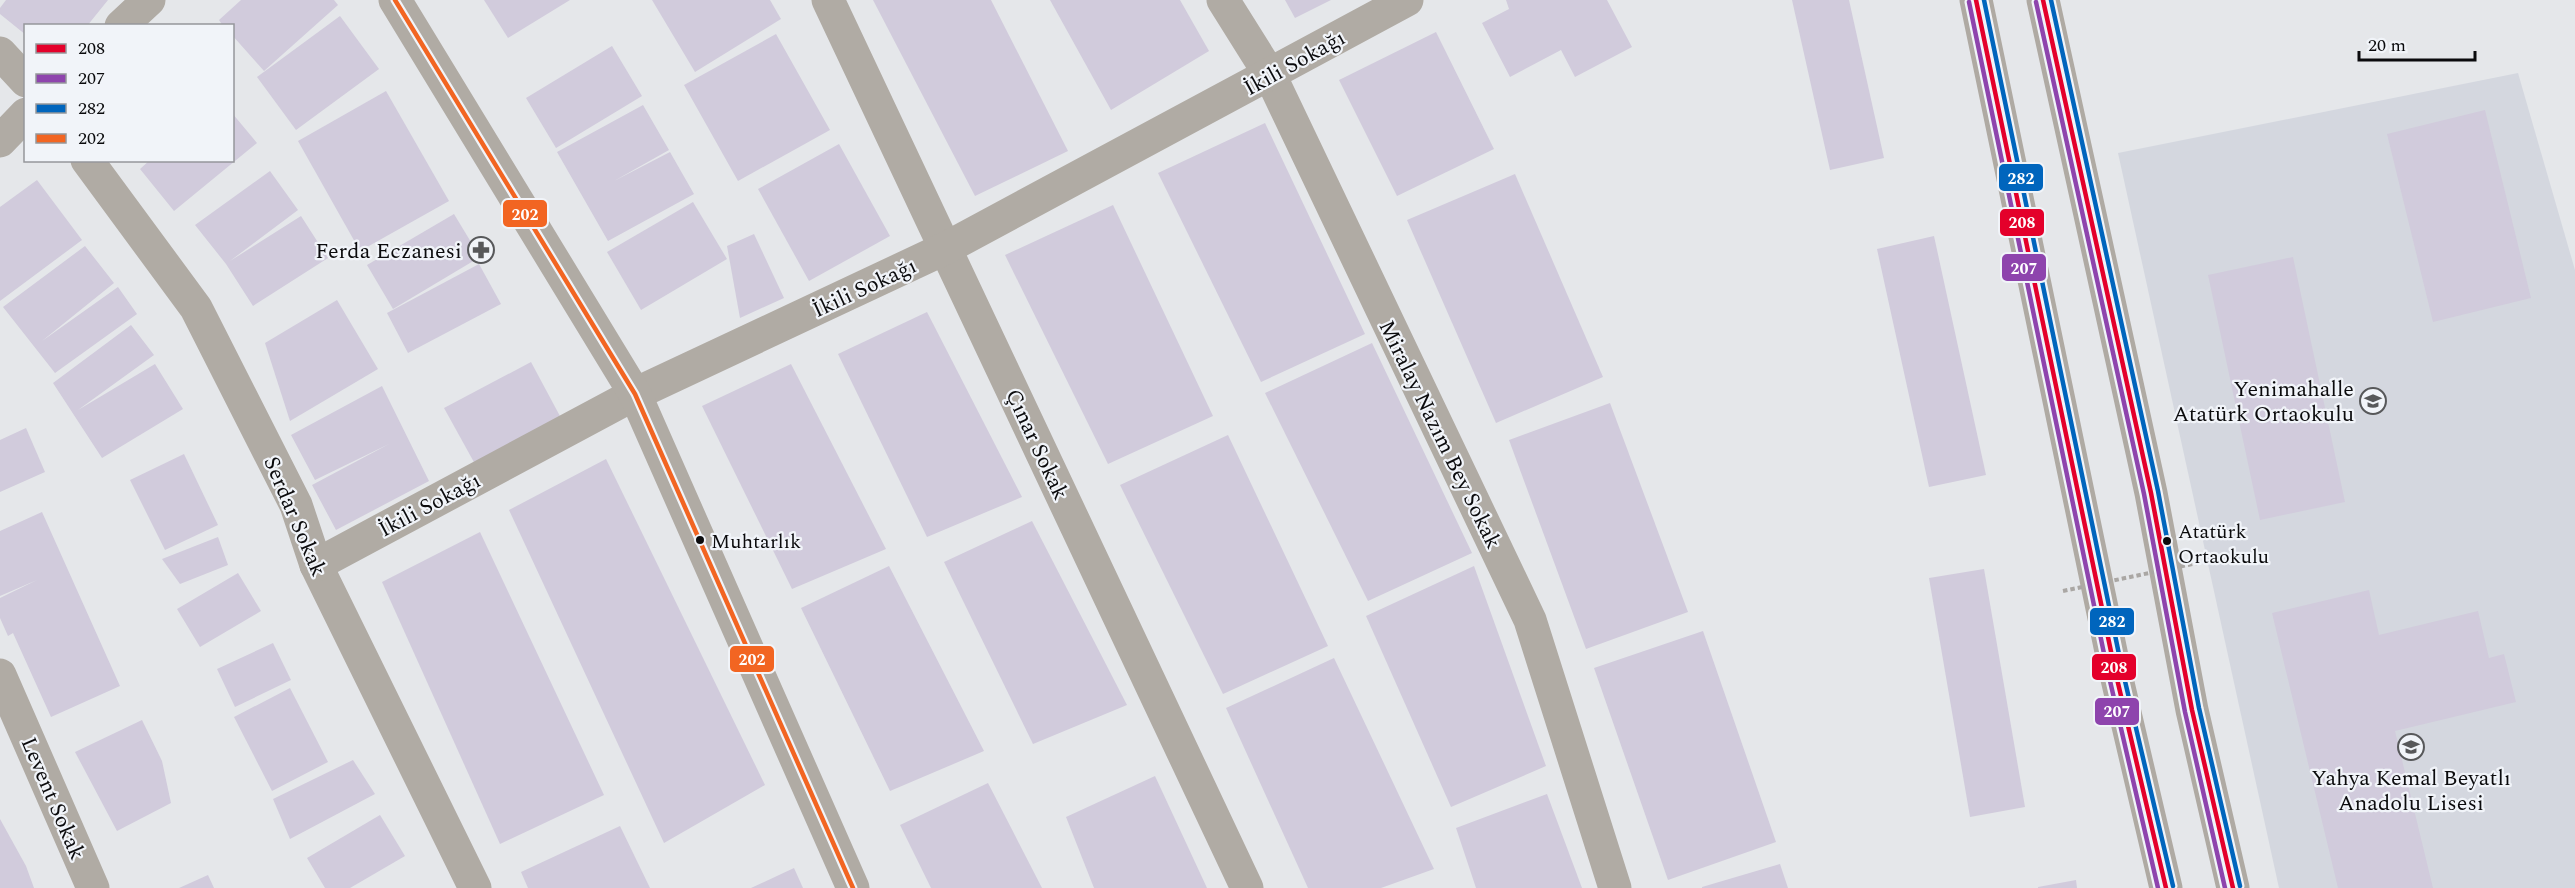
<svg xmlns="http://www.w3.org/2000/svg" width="2575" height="888" font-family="Spectral,serif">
<rect width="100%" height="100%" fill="#e5e7ea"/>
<!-- built -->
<polygon fill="#d4d7df" points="2518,73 2575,270 2575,888 2279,888 2118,153"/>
<!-- building -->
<g fill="#d1cbdc">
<polygon points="6,0 108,0 87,26 26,26 26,35 0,14 0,8"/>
<polygon points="241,0 334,0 338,5 264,71 232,35 232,26 223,26 219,20"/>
<polygon points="484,0 570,0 508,38"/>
<polygon points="652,0 770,0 781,19 695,72"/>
<polygon points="873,0 991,0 1068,151 975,196"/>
<polygon points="1050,0 1180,0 1209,51 1111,110"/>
<polygon points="1285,0 1331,0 1295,18"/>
<polygon points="1506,0 1607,0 1632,47 1575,77 1561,50 1510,77 1482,23 1509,9"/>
<polygon points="1792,0 1849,0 1884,158 1830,170"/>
<polygon points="340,16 379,69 296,130 257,77"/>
<polygon points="1436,32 1494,149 1397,196 1339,80"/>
<polygon points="776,34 830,130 738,181 684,85"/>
<polygon points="612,46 642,96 556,148 526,98"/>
<polygon points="386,91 449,201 360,251 298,141"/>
<polygon points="643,105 669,150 614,181 670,152 694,194 608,241 557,152"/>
<polygon points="2485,110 2531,298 2433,322 2387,134"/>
<polygon points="232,113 257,143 174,211 140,169 150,160 232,160"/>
<polygon points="1265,123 1365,334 1261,382 1158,173"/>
<polygon points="839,144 890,236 809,281 758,189"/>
<polygon points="270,171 298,210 230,261 301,216 328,258 253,306 226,264 195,225"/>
<polygon points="1515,174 1603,377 1496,423 1407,220"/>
<polygon points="37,180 82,240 0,301 0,207"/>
<polygon points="693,202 727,259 641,310 607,252"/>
<polygon points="1113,205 1213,416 1108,464 1005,255"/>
<polygon points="454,214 480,257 393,309 367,265"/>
<polygon points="754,234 784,298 740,318 727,246"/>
<polygon points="1934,236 1986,475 1929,487 1877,249"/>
<polygon points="85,246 114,283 42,341 118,287 137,314 55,373 3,307"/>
<polygon points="2293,257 2345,502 2260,520 2208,275"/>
<polygon points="479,264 501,304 408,353 387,313"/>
<polygon points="337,300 378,369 290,421 265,343"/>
<polygon points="927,312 1022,497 927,537 838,354"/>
<polygon points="131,325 154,355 78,410 155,364 183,409 102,458 53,383"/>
<polygon points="1372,343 1472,553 1368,601 1265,393"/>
<polygon points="531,362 561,418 475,464 444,408"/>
<polygon points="791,364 886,549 792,589 702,406"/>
<polygon points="382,386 429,481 336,530 312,485 389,444 315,480 291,435"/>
<polygon points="1610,403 1688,612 1586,649 1509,440"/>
<polygon points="26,428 45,472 0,492 0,440"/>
<polygon points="1228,435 1328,646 1223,694 1120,485"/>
<polygon points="184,454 218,525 165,550 130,480"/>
<polygon points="606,459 765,785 664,843 509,510"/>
<polygon points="42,512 120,686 51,717 13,633 8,636 0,618 0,598 37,580 0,596 0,531"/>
<polygon points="1032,521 1127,705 1033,744 944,562"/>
<polygon points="480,532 604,795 500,844 382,582"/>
<polygon points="218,537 228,565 180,584 162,559"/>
<polygon points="889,566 984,751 890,791 801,608"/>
<polygon points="1474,566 1546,766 1451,807 1366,616"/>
<polygon points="1984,569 2025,807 1970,817 1929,578"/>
<polygon points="238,573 261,611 200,647 177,609"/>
<polygon points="2369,590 2379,635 2478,611 2489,658 2504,654 2516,702 2395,731 2433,888 2338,888 2272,613"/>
<polygon points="1703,631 1776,842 1668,880 1594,668"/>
<polygon points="273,643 291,680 235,707 217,669"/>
<polygon points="1334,658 1434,869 1381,888 1308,888 1226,708"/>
<polygon points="290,688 328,762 272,791 234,717"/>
<polygon points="142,720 162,761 171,803 117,831 75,752"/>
<polygon points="353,760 375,794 290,839 273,799"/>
<polygon points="1155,776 1207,888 1094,888 1066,817"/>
<polygon points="988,783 1042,888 931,888 900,825"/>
<polygon points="1547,794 1582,888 1476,888 1456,828"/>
<polygon points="380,815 405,856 350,888 325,888 307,858"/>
<polygon points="0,819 26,866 34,888 0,888"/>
<polygon points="620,826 650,888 528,888 521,872"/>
<polygon points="1780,864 1788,888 1702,888 1702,887"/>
<polygon points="794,868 803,888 751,888"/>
<polygon points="208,875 214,888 179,888"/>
<polygon points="2076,880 2077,888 2038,888 2038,887"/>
</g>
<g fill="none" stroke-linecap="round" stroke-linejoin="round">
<!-- minor -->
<g stroke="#b0aba4" stroke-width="33">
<polyline points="828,0 1247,888"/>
<polyline points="1223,0 1270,75 1530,620 1615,888"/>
<polyline points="121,26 149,0"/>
<polyline points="0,53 26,81"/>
<polyline points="0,141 26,114"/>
<polyline points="87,160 196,308 296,505 316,565 475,888"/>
<polyline points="316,565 635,394 946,248 1407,0"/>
<polyline points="0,675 93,888"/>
</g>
<!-- tertiary -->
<polyline stroke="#b0aba4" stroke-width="33" points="395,0 635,394 853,888"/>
<!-- secondary -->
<g stroke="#afaaa3" stroke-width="33">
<polyline points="1976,0 2114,666 2166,888"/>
<polyline points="2043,0 2151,493 2192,710 2233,888"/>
</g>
<!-- path-bridge -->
<polyline stroke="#aaa7a4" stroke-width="4" stroke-dasharray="4.5 3" stroke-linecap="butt" points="2063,591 2202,562"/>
<defs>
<g id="bus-1">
<polyline points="1976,0 2114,666 2166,888"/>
<polyline points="2043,0 2151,493 2192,710 2233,888"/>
</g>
<g id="bus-2">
<polyline points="1969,2 2107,668 2158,888"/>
<polyline points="2036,2 2144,494 2185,712 2225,888"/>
</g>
<g id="bus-3">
<polyline points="1984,0 2121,664 2173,886"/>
<polyline points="2051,0 2158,491 2199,708 2240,886"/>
</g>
<polyline id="bus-4" points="395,0 635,394 853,888"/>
</defs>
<!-- bus-1 casing -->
<use href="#bus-1" stroke="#f1f4f9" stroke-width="9"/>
<!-- bus-2 casing -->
<use href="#bus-2" stroke="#f1f4f9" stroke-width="9"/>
<!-- bus-3 casing -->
<use href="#bus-3" stroke="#f1f4f9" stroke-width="9"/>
<!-- bus-4 casing -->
<use href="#bus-4" stroke="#f1f4f9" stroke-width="9"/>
<!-- bus-1 -->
<use href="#bus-1" stroke="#e4002b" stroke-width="4.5"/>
<!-- bus-2 -->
<use href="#bus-2" stroke="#8e44ad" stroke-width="4.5"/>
<!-- bus-3 -->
<use href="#bus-3" stroke="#0065bd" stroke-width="4.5"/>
<!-- bus-4 -->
<use href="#bus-4" stroke="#f26522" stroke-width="4.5"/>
</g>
<!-- icons -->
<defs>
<symbol id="pharmacy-ring" viewBox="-11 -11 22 22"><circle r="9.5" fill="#f1f4f9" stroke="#57585a" stroke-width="1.5"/><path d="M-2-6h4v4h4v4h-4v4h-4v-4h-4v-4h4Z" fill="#57585a"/></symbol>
<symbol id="school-ring" viewBox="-11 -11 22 22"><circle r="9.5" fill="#f1f4f9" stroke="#57585a" stroke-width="1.5"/><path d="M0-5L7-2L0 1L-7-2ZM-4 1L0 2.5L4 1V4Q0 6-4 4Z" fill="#57585a"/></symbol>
</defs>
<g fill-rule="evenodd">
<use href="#pharmacy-ring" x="466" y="235" width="30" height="30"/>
<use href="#school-ring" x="2358" y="386" width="30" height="30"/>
<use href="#school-ring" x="2396" y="732" width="30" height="30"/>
</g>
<!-- markers -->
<g fill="#0b0b0d" stroke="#f1f4f9" stroke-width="2">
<circle cx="700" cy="540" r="5"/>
<circle cx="2167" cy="541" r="5"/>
</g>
<g text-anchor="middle" stroke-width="4.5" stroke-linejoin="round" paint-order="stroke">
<!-- bus labels -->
<g font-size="20" fill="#0b0b0d" stroke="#f1f4f9" text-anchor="start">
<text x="2178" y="538">Atatürk<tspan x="2178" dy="25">Ortaokulu</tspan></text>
<text x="711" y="548">Muhtarlık</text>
</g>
<!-- street labels -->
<g font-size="22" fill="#0b0b0d" stroke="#f1f4f9">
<text transform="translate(1294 62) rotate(-29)" y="8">İkili Sokağı</text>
<text transform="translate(864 287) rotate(-25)" y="8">İkili Sokağı</text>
<text transform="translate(1441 434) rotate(64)" y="8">Miralay Nazım Bey Sokak</text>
<text transform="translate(1038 444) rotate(65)" y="8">Çınar Sokak</text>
<text transform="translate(429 504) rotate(-28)" y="8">İkili Sokağı</text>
<text transform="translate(296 516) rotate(67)" y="8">Serdar Sokak</text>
<text transform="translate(54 798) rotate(67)" y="8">Levent Sokak</text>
</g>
<!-- poi labels -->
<g font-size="22" fill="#0b0b0d" stroke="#f1f4f9" text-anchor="end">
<text x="462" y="258">Ferda Eczanesi</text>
<text x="2354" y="396">Yenimahalle<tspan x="2354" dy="25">Atatürk Ortaokulu</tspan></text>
<text x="2411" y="785" text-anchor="middle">Yahya Kemal Beyatlı<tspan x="2411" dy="25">Anadolu Lisesi</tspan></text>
</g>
</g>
<g stroke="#f1f4f9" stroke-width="2">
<rect x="1998" y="163" width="46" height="29" rx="6" fill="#0065bd"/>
<rect x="502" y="199" width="46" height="29" rx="6" fill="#f26522"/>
<rect x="1999" y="208" width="46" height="29" rx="6" fill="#e4002b"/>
<rect x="2001" y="253" width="46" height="29" rx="6" fill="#8e44ad"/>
<rect x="2089" y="607" width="46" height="29" rx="6" fill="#0065bd"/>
<rect x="729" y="645" width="46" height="28" rx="6" fill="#f26522"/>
<rect x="2091" y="653" width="46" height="28" rx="6" fill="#e4002b"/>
<rect x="2094" y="697" width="46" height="29" rx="6" fill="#8e44ad"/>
</g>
<g font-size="16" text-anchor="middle" font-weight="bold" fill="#fff">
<text x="2021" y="184">282</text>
<text x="525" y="220">202</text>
<text x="2022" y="228">208</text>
<text x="2024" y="274">207</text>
<text x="2112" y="627">282</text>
<text x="752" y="665">202</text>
<text x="2114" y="673">208</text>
<text x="2117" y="717">207</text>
</g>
<!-- legend -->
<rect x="24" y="24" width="210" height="138" fill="#f1f4f9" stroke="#95979b" stroke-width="1.5"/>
<rect x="36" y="44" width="30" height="9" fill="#e4002b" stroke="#95979b" stroke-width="1.5"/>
<text x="78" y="54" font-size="18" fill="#0b0b0d">208</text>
<rect x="36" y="74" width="30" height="9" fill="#8e44ad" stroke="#95979b" stroke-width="1.5"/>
<text x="78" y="84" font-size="18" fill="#0b0b0d">207</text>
<rect x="36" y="104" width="30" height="9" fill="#0065bd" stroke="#95979b" stroke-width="1.5"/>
<text x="78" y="114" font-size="18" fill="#0b0b0d">282</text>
<rect x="36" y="134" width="30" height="9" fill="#f26522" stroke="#95979b" stroke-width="1.5"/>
<text x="78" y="144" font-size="18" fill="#0b0b0d">202</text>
<!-- scale -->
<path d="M2359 51v9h116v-9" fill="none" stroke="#0b0b0d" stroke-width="3"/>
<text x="2368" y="51" font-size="18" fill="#0b0b0d" stroke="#f1f4f9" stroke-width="4.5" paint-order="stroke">20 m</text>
</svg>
